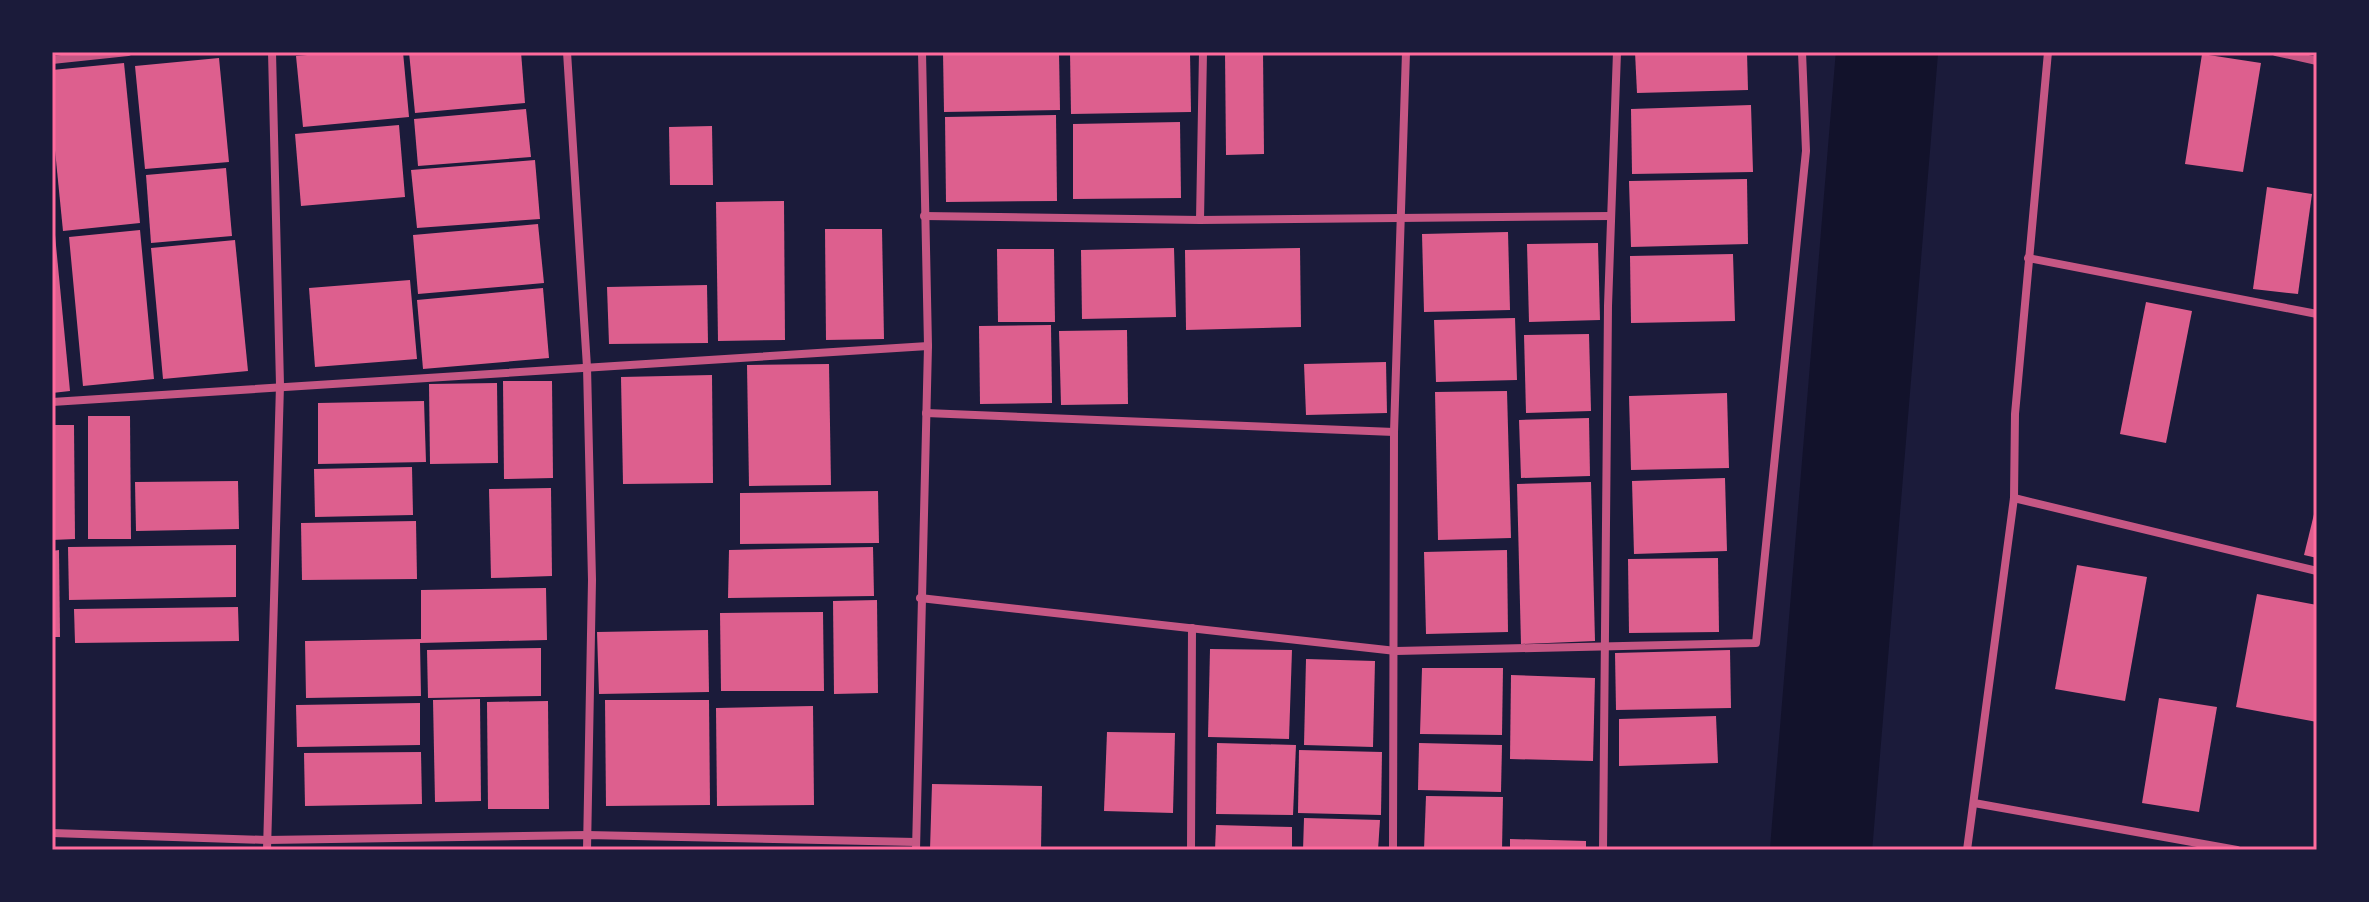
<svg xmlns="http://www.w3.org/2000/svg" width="2369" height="902" font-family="'Titillium Web',sans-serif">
<rect width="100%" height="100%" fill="#1b1b3a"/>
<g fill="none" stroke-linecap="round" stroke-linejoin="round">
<!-- river -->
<polyline stroke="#12122b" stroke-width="102" points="1821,850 1887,52"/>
</g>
<!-- building -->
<g fill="#dd5f8e">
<polygon points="342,52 403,52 409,117 303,127 296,56"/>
<polygon points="409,52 521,52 525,103 415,113"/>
<polygon points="943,52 1059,52 1060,110 944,112"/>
<polygon points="1070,52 1190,52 1191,112 1071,114"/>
<polygon points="1225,52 1263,52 1264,154 1226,155"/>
<polygon points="1635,52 1747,52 1748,90 1637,93"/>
<polygon points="2202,54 2261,63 2243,172 2185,164"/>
<polygon points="219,58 229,162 145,169 135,66"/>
<polygon points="124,63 140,223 63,231 52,120 52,70"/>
<polygon points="1751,105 1753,172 1632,174 1631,109"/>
<polygon points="526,109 531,157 418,166 414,119"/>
<polygon points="1056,115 1057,201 946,202 945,117"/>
<polygon points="1180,122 1181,198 1073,199 1073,124"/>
<polygon points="399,125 405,197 301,206 295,134"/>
<polygon points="712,126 713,185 670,185 669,127"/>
<polygon points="535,160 540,219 417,228 411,170"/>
<polygon points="226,168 232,236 151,243 146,175"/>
<polygon points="1747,179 1748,244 1631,247 1629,181"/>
<polygon points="2267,187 2312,194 2298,294 2253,289"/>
<polygon points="784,201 785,340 718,341 716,202"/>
<polygon points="538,224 544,283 418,294 413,235"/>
<polygon points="825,229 882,229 884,339 826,340"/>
<polygon points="140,230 154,379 83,386 69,237"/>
<polygon points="1508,232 1510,310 1424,312 1422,234"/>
<polygon points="52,235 55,235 70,391 52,393"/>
<polygon points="235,240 248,371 163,379 151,248"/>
<polygon points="1598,243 1600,320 1529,322 1527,244"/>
<polygon points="1174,248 1176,317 1082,319 1081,250"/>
<polygon points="1300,248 1301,327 1186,330 1185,250"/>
<polygon points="997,249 1054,249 1055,322 998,322"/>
<polygon points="1733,254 1735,321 1631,323 1630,256"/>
<polygon points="410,280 417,359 315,367 309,288"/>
<polygon points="707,285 708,343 609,344 607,287"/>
<polygon points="543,288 549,358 423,369 417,300"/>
<polygon points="2146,302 2192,311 2166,443 2120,434"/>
<polygon points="1515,318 1517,380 1436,382 1434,320"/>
<polygon points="1051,325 1052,403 980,404 979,326"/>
<polygon points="1127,330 1128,404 1061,405 1059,331"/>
<polygon points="1589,334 1591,411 1526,413 1524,335"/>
<polygon points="1386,362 1387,413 1306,415 1304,364"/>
<polygon points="829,364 831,485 749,486 747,365"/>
<polygon points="712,375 713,483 623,484 621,377"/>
<polygon points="503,381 552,381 553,478 504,479"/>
<polygon points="497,383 498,463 430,464 429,384"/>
<polygon points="1507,391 1511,538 1438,540 1435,392"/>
<polygon points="1727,393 1729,468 1631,470 1629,396"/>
<polygon points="424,401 426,462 318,464 318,403"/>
<polygon points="88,416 130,416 131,539 88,539"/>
<polygon points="1589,418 1590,476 1521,478 1519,420"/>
<polygon points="52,425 74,425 75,539 52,540"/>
<polygon points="412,467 413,515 315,517 314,469"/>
<polygon points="1725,478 1727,551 1634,554 1632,481"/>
<polygon points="238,481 239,529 136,531 135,482"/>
<polygon points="1591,482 1595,641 1521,644 1517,484"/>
<polygon points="551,488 552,576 491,578 489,489"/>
<polygon points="878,491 879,543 740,544 740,493"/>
<polygon points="2317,502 2317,558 2304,555"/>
<polygon points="416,521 417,579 302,580 301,523"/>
<polygon points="236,545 236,597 69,600 68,547"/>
<polygon points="873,547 874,596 728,598 729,550"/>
<polygon points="59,550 60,637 52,637 52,551"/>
<polygon points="1507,550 1508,632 1426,634 1424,552"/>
<polygon points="1718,558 1719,632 1629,633 1628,559"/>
<polygon points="2077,565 2147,577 2125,701 2055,689"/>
<polygon points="546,588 547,640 420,643 421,696 306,698 305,641 421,639 421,590"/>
<polygon points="2257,594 2317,605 2317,722 2236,707"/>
<polygon points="877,600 878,693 834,694 833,601"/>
<polygon points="238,607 239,641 75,643 74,609"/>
<polygon points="823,612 824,691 721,691 720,613"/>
<polygon points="708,630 709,692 599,694 597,632"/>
<polygon points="541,648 541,696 428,698 427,650"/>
<polygon points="1210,649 1292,650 1289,739 1208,737"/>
<polygon points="1730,650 1731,708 1616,710 1615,653"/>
<polygon points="1306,659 1375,661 1373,747 1304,745"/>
<polygon points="1422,668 1503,668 1502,735 1420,734"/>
<polygon points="1511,675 1595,678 1593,761 1510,759"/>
<polygon points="2159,698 2217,707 2199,812 2142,803"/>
<polygon points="480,699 481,801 435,802 433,700"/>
<polygon points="605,700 709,700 710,805 606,806"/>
<polygon points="548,701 549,809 488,809 487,702"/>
<polygon points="420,703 420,745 297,747 296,705"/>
<polygon points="813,706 814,805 717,806 716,708"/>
<polygon points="1716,716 1718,763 1619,766 1619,719"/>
<polygon points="1107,732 1175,733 1173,813 1104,811"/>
<polygon points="1217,743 1296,745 1293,815 1216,814"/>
<polygon points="1419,743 1502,745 1501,792 1418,790"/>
<polygon points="1299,750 1382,752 1381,815 1298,813"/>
<polygon points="421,752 422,804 305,806 304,753"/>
<polygon points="932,784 1042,786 1041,850 930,850"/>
<polygon points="1426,796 1503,797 1502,850 1424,850"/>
<polygon points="1304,818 1380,820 1378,850 1303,850"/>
<polygon points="1216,825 1292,827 1292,850 1215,850"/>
<polygon points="1510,839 1586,841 1586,850 1510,850"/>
</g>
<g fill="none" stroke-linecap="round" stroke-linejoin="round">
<!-- minor -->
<g stroke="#c65784" stroke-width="8">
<polyline points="567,52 587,367 592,580 587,850"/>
<polyline points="2276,52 2317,61"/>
<polyline points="52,60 128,52"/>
<polyline points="924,216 1200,220 1203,52"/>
<polyline points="1200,220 1611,216"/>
<polyline points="2028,258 2317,314"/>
<polyline points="52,402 928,346"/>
<polyline points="926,413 1394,432"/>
<polyline points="2014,498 2317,571"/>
<polyline points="920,598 1396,651 1756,643 1806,151 1802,52"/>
<polyline points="1974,803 2237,850"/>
<polyline points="52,833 267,840 587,835 916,842"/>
<polyline points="267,850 280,385 272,52"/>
<polyline points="916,850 928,346 922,52"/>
<polyline points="1191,850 1192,628"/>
<polyline points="1393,850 1394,432 1406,52"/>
<polyline points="1603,850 1608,306 1617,52"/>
<polyline points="1967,850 2014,498 2015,414 2048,52"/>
</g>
</g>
<!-- border -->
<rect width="2369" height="902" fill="none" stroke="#1b1b3a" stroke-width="108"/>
<rect x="54" y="54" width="2261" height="794" fill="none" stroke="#ff6b9d" stroke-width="3"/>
</svg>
